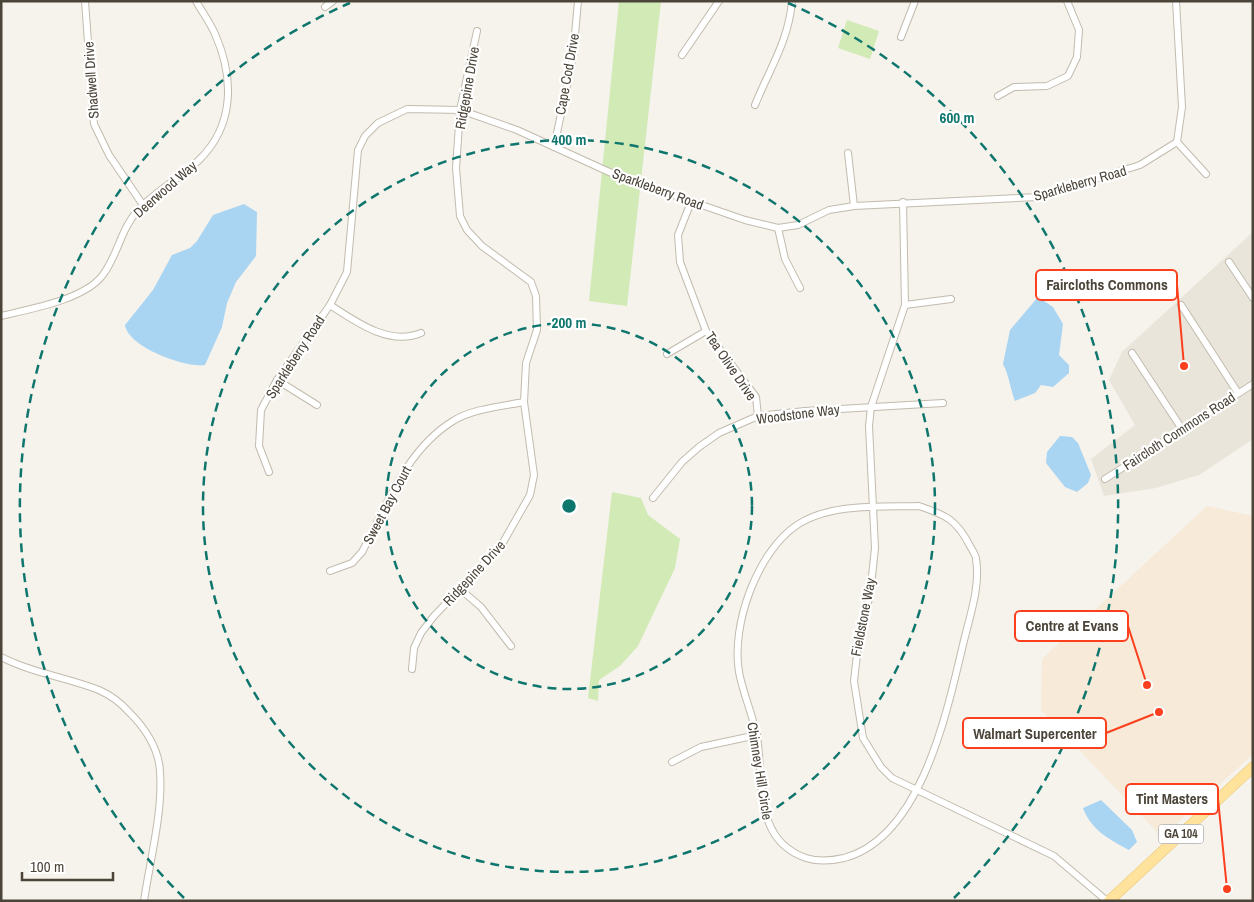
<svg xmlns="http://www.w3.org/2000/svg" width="1254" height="902" font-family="'Archivo Narrow',sans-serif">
<rect width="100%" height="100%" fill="#f6f3ec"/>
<!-- residential -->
<polygon fill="#eae5da" points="1253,232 1253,439 1199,475 1156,488 1104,496 1091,459 1135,425 1109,380 1122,352"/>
<!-- commercial -->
<polygon fill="#f7ead8" points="1207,506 1253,516 1253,754 1162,837 1041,710 1042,659"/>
<!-- green -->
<g fill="#d2eab5">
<polygon points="619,1 661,1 627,306 589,301"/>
<polygon points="847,20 879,31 870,59 838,48"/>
<polygon points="612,492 641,498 648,515 680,539 675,568 638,646 620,666 599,680 598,701 588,698"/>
</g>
<!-- water -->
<g fill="#a9d4f2">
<path d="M 244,204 L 257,212 L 256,256 L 236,282 L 227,303 L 222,327 L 205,365 C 185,368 128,347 125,325 L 153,290 L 172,255 L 190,248 L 197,241 L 213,215 Z"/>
<path d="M 1038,297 L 1053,307 L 1063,324 L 1059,355 L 1069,365 L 1069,373 L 1053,387 L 1041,385 L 1035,393 L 1015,401 C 1010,388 1009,375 1003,364 L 1010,330 Z"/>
<polygon points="1060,436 1072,437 1078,443 1091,475 1088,483 1077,492 1065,487 1046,463 1047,452"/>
<path d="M 1101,800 L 1132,830 L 1137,842 L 1129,850 C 1109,839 1091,830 1083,808 Z"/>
</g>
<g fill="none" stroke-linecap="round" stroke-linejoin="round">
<defs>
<g id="street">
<polyline points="85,1 94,124 109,155 143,205"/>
<polyline points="1176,1 1182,107 1177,142"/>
<polyline points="325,7 333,1"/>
<polyline points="901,37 915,1"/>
<polyline points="682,55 719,1"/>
<polyline points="998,96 1014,87 1047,86 1068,76 1077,57 1079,30 1067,1"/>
<path d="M 755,105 C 769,70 789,40 792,1"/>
<polyline points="1177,142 1206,174"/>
<polyline points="554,147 573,57 578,1"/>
<polyline points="848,153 854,206"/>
<polyline points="691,202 678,235 680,262 706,331 756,397 758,416"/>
<polyline points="903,202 905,305 871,407 869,426 875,548 870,595 859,637 854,681 863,738 881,767 892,778 1054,856 1107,901"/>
<polyline points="778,228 785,259 800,288"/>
<polyline points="1229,262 1253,298"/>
<path d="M 330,305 C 356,322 389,346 421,333"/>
<polyline points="905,305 951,299"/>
<polyline points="1181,305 1238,393"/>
<path d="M 1,316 C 30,309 83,300 102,276 C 118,256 120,230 138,210 C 156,191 180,178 199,160 C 235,125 234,77 215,34 C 210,22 202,12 196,1"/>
<polyline points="1132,353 1182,429"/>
<polyline points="667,354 706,331"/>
<polyline points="277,380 317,405"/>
<polyline points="269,472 259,446 261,410 277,380 330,305 347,272 358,150 365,136 378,123 407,109 460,110 517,130 618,176 745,220 778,228 798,225 829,210 854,206 1038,197 1140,165 1177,142"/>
<polyline points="1105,479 1253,384"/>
<polyline points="653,498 682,462 699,447 719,433 758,416 805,411 943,403"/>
<path d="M 919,506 C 946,515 957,520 970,546 C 972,550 976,555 976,559 C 981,588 968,621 962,649 C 946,716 920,838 844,858 C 831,861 818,862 806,858 C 753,840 764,781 757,737 C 753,715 743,694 739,672 C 731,625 757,552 797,525 C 830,503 881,507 919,506 Z"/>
<path d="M 330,571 L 352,563 L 362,552 C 387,505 406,450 453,421 C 471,409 503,406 524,402"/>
<polyline points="460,589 481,607 511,646"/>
<path d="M 1,657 C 32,673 66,677 99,690 C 110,695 121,703 129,712 C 145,728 159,749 160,772 C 163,812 150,860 144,901"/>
<polyline points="412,669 414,648 421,633 434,616 501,546 530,495 534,475 524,402 526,363 537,330 536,296 531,282 482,246 467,230 460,216 456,168 460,110 477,31"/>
<polyline points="672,762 701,747 757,735"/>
</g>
<polyline id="primary" points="1109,901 1253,767"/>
</defs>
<!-- street casing -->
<use href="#street" stroke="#c2bbae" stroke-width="8"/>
<!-- primary casing -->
<use href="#primary" stroke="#e6c16a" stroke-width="11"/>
<!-- street -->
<use href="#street" stroke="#fff" stroke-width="6"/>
<!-- primary -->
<use href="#primary" stroke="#ffe39c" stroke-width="10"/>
</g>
<!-- distance rings -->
<g fill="none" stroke="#0f766e" stroke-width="2.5" stroke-dasharray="9 6">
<circle cx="569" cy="506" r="183"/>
<circle cx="569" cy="506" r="366"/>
<path d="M184 898A549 549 0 0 1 350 3M788 3A549 549 0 0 1 954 898"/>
</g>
<g text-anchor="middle" stroke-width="4.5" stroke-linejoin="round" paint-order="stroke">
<!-- shield labels -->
<rect fill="#fff" stroke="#817c74" stroke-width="1" x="1158.5" y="824.5" width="45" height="19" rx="4"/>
<g font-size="12" font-weight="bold" fill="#4b4439">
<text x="1181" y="838">GA 104</text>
</g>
<!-- street labels -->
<g font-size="14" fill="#4b4439" stroke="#fff">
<text transform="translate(567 74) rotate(-80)" y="5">Cape Cod Drive</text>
<text transform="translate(91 80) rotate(-94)" y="5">Shadwell Drive</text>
<text transform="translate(467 88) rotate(-80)" y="5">Ridgepine Drive</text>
<text transform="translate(1080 183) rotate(-16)" y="5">Sparkleberry Road</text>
<text transform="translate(165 189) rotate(-41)" y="5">Deerwood Way</text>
<text transform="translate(658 189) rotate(20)" y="5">Sparkleberry Road</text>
<text transform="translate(295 357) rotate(-57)" y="5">Sparkleberry Road</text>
<text transform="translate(731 366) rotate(56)" y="5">Tea Olive Drive</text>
<text transform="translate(798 414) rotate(-7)" y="5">Woodstone Way</text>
<text transform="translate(1179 431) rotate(-33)" y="5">Faircloth Commons Road</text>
<text transform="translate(387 505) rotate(-62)" y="5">Sweet Bay Court</text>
<text transform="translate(474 573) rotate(-47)" y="5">Ridgepine Drive</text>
<text transform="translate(863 617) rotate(-79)" y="5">Fieldstone Way</text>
<text transform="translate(760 771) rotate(81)" y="5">Chimney Hill Circle</text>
</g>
</g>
<circle cx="569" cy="506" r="8" fill="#0f766e" stroke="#fff" stroke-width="2.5"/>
<g font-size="15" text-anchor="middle" font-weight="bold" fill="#0f766e" stroke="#fff" stroke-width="4.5" stroke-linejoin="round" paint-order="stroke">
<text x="957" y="123">600 m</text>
<text x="569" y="145">400 m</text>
<text x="569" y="328">200 m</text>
</g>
<!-- callouts -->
<path fill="none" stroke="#fc3f1d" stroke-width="2" d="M1184 366L1177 285M1147 685L1128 626M1159 712L1106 733M1227 889L1218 799"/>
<g fill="#fc3f1d" stroke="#fff" stroke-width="2">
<circle cx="1184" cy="366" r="5"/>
<circle cx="1147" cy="685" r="5"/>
<circle cx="1159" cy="712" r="5"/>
<circle cx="1227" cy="889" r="5"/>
</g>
<g fill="#fff" stroke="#fc3f1d" stroke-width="2">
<rect x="1036" y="270" width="141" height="30" rx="5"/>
<rect x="1015" y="611" width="113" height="30" rx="5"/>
<rect x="963" y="718" width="143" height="30" rx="5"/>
<rect x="1126" y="784" width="92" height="30" rx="5"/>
</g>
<g font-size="15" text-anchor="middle" font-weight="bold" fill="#4b4439">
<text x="1107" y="290">Faircloths Commons</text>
<text x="1072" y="631">Centre at Evans</text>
<text x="1035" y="739">Walmart Supercenter</text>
<text x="1172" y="804">Tint Masters</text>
</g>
<!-- border -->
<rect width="1254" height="902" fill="none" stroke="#4b4439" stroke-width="5"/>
<!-- scale -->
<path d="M22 872v8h91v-8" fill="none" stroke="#4b4439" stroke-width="2.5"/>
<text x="30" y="872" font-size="15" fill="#4b4439" stroke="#ffffff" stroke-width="4" paint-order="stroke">100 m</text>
</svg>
